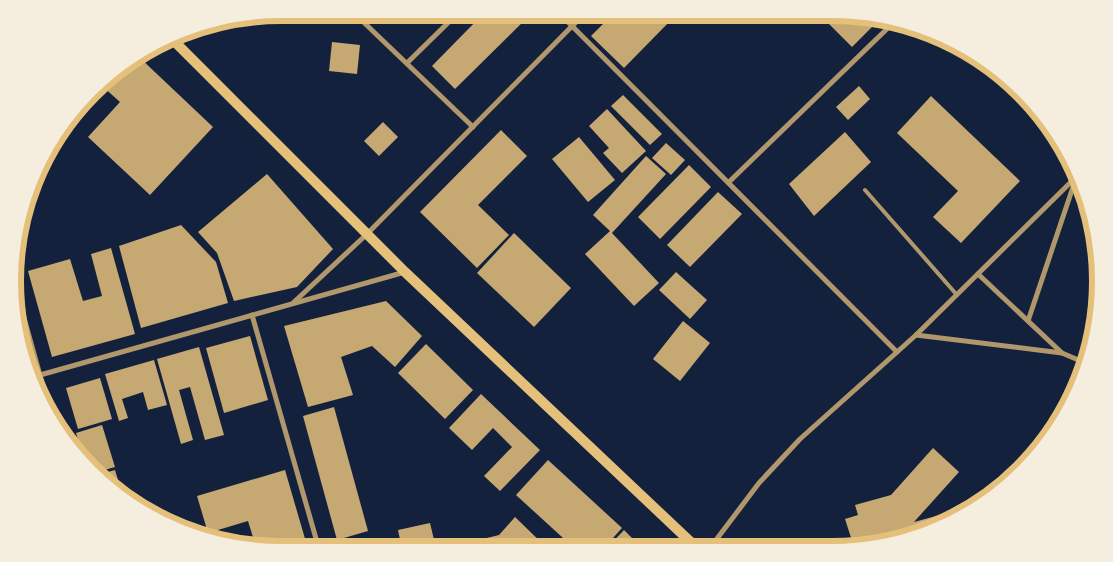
<svg xmlns="http://www.w3.org/2000/svg" width="1113" height="562" font-family="Barlow,sans-serif">
<rect width="100%" height="100%" fill="#14213d"/>
<!-- building -->
<g fill="#c6a872">
<polygon points="484,13 532,13 455,89 432,66"/>
<polygon points="614,13 670,13 674,17 624,68 591,36"/>
<polygon points="826,13 849,13 878,21 852,47 823,18"/>
<polygon points="332,42 360,45 357,74 329,71"/>
<polygon points="139,57 213,127 150,195 88,137 120,102 101,85 117,68"/>
<polygon points="859,86 870,99 848,120 836,107"/>
<polygon points="623,95 662,134 650,145 611,106"/>
<polygon points="931,96 1020,181 961,243 933,217 958,191 897,133"/>
<polygon points="607,109 646,151 622,173 603,153 609,148 589,126"/>
<polygon points="383,122 398,137 379,156 364,141"/>
<polygon points="501,130 527,156 478,205 509,235 477,268 420,212"/>
<polygon points="845,132 871,162 814,216 789,184"/>
<polygon points="579,137 615,180 588,202 552,159"/>
<polygon points="666,143 685,160 671,175 652,158"/>
<polygon points="646,156 666,174 612,233 659,283 634,306 585,254 610,231 593,215"/>
<polygon points="689,165 711,187 660,239 638,217"/>
<polygon points="267,174 333,249 297,287 234,301 217,253 198,232"/>
<polygon points="718,192 742,214 690,267 667,245"/>
<polygon points="181,225 216,262 228,303 141,328 119,246"/>
<polygon points="514,233 571,288 534,327 477,273"/>
<polygon points="111,248 135,334 52,357 28,271 70,259 83,301 102,296 91,254"/>
<polygon points="676,272 707,300 690,319 659,290"/>
<polygon points="386,301 422,336 395,367 372,346 341,357 353,395 308,407 284,326"/>
<polygon points="683,321 710,343 680,381 653,359"/>
<polygon points="250,336 268,400 224,413 206,348"/>
<polygon points="426,344 473,390 445,419 398,373"/>
<polygon points="199,347 224,435 205,440 190,387 179,390 193,440 181,444 157,359"/>
<polygon points="154,360 167,405 148,410 143,392 122,399 128,418 119,421 105,374"/>
<polygon points="100,378 112,419 78,429 66,388"/>
<polygon points="481,394 540,450 500,491 484,476 512,447 493,428 472,450 449,428"/>
<polygon points="334,407 368,531 337,540 303,416"/>
<polygon points="102,425 115,467 94,473 84,461 76,433"/>
<polygon points="933,448 959,472 914,522 951,512 953,518 934,529 867,547 854,547 845,519 858,515 855,505 891,495"/>
<polygon points="548,460 622,528 604,548 574,548 516,495"/>
<polygon points="115,470 122,493 97,475"/>
<polygon points="285,470 308,549 264,549 256,547 248,521 208,533 197,496"/>
<polygon points="515,517 547,548 446,548 499,535"/>
<polygon points="430,523 436,548 402,549 398,530"/>
<polygon points="624,530 642,548 607,548"/>
<polygon points="393,540 395,549 363,549 363,548"/>
</g>
<g fill="none" stroke-linecap="round" stroke-linejoin="round">
<!-- service -->
<polyline stroke="#b1986c" stroke-width="4" points="865,190 957,295"/>
<!-- minor -->
<g stroke="#b1986c" stroke-width="5">
<polyline points="354,13 473,127"/>
<polyline points="559,13 897,352"/>
<polyline points="407,63 458,13"/>
<polyline points="990,70 1046,124"/>
<polyline points="729,182 892,24"/>
<polyline points="978,274 1062,353 1083,362"/>
<polyline points="16,289 51,415"/>
<polyline points="293,303 367,234 585,13"/>
<polyline points="252,315 319,549"/>
<polyline points="1028,321 1075,181"/>
<polyline points="916,335 1062,353"/>
<polyline points="33,377 405,272"/>
<polyline points="710,548 759,483 800,439 916,335 1076,177"/>
</g>
<!-- secondary -->
<polyline stroke="#e5c07b" stroke-width="10" points="172,39 405,272 697,548"/>
</g>
<!-- crop -->
<path d="M0 0H1113V562H0ZM281 21H832A260 260 0 0 1 1092 281V281A260 260 0 0 1 832 541H281A260 260 0 0 1 21 281V281A260 260 0 0 1 281 21Z" fill="#f5edde" fill-rule="evenodd"/>
<path fill="none" stroke="#e5c07b" stroke-width="6" d="M281 21H832A260 260 0 0 1 1092 281V281A260 260 0 0 1 832 541H281A260 260 0 0 1 21 281V281A260 260 0 0 1 281 21Z"/>
</svg>
